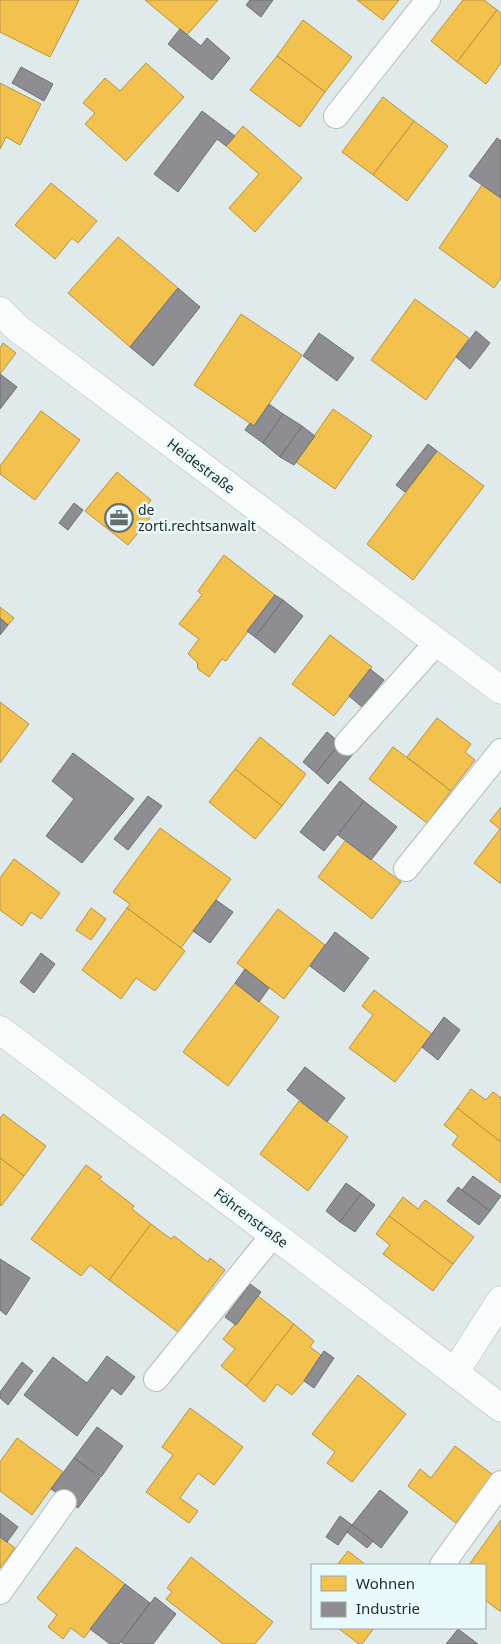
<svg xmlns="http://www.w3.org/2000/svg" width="501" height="1644" font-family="'Noto Sans',sans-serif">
<rect width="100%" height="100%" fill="#e0eaeb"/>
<!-- homes -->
<g fill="#f2c14e" stroke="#b49444">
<polygon points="0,0 79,0 50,57 0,32"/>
<polygon points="145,0 218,0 187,35"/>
<polygon points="357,0 399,0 383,20"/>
<polygon points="463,0 484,0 497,10 457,62 431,41"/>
<polygon points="497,10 501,13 501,63 486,84 457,62"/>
<polygon points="303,20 352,57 325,92 277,56"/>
<polygon points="277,56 325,92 300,127 250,90"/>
<polygon points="146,63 184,97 126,161 85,124 95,113 83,103 105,78 120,91"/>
<polygon points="0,83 41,104 20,145 6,137 0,149"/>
<polygon points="383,97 414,121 373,175 342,152"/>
<polygon points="414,121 448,146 407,201 373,175"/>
<polygon points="243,126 302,178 255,232 229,208 259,174 226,146"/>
<polygon points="51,183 97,221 78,243 72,238 55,259 15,225"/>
<polygon points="482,185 501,198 501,278 494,288 439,248"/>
<polygon points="118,237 178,288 130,347 68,293"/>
<polygon points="415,299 469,338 426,400 371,360"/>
<polygon points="241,314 302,355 254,426 194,385"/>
<polygon points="3,343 16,353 0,374 0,348"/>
<polygon points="333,409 372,436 335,489 296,462"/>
<polygon points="41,411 80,440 35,500 0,474 0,466"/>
<polygon points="437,451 484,486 413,580 367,544"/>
<polygon points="117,472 151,500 143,511 151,517 128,545 85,511"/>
<polygon points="224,555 275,595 226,661 222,659 209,677 198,669 197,662 188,654 199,639 179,624 202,595 198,591"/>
<polygon points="0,607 14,618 8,625 0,618"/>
<polygon points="330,635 372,667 334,716 292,684"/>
<polygon points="0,702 29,724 0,763"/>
<polygon points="437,718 471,744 465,752 475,760 451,791 407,757"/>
<polygon points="260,737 306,774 282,806 235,769"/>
<polygon points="393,747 451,791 427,823 369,779"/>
<polygon points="235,769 282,806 255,839 209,802"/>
<polygon points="501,807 501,884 474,863 500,829 490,821"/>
<polygon points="160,828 231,879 181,948 127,908 130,904 113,892"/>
<polygon points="346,840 401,882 372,919 318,877"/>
<polygon points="14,859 60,893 41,919 31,912 22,926 0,910 0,878"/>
<polygon points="91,908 106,919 91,940 76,930"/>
<polygon points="127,908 185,951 155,991 136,978 121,999 82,970"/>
<polygon points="278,909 325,945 284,999 237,963"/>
<polygon points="235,983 279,1017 228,1086 183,1052"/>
<polygon points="374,990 432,1034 395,1082 349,1048 373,1015 362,1006"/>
<polygon points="471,1089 486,1100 493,1092 501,1098 501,1142 457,1108"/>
<polygon points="299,1101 348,1137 308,1191 260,1154"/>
<polygon points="457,1108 501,1142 501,1183 452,1145 458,1136 444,1125"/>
<polygon points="3,1114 46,1146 24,1176 0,1158 0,1118"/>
<polygon points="0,1158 24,1176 1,1206 0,1205"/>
<polygon points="86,1165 102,1177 99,1179 134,1206 132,1209 151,1224 109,1280 90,1265 81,1276 31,1239"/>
<polygon points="403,1197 418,1209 425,1200 474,1237 453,1264 389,1216"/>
<polygon points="389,1216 453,1264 433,1291 383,1254 390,1245 376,1234"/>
<polygon points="151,1224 171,1239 174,1236 208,1262 210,1258 225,1270 178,1332 109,1280"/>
<polygon points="258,1296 294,1324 246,1386 221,1366 235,1349 223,1339"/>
<polygon points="294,1324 314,1341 310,1347 321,1355 304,1381 292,1395 277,1384 264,1402 246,1386"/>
<polygon points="358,1375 406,1414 352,1482 327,1463 335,1452 312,1434"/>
<polygon points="190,1408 243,1447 214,1485 198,1473 180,1498 198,1511 189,1523 146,1492 173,1455 162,1447"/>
<polygon points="17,1438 63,1472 32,1515 0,1491 0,1462"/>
<polygon points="455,1446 493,1475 456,1523 408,1486 420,1469 431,1478"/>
<polygon points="501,1520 501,1612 485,1600 485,1565 469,1565"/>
<polygon points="0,1537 15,1548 0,1568"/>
<polygon points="76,1547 125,1584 84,1638 71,1628 63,1639 48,1627 57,1615 37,1598"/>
<polygon points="348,1551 366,1565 337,1565"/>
<polygon points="191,1557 273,1622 255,1644 223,1644 166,1599 172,1592 167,1588"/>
<polygon points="338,1628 374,1628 362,1644 359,1644"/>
</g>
<!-- industry -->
<g fill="#8d8d92" stroke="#6e7073">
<polygon points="250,0 273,0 261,17 246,5"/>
<polygon points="180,29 201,46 207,38 230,58 212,80 168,44"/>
<polygon points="21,67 53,84 44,101 12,83"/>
<polygon points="202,111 235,136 226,146 217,139 178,192 154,174"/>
<polygon points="497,138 501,141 501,198 469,176"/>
<polygon points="178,288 200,307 153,366 130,347"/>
<polygon points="476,331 490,343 470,369 456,357"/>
<polygon points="319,333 354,358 337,381 303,356"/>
<polygon points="0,374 17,387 0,409"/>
<polygon points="269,404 283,414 263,443 245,430 250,423 254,426"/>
<polygon points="283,414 302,426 280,457 263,443"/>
<polygon points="302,426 315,436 294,465 280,457"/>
<polygon points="428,444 437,451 405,492 396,485"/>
<polygon points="74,503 83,510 68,530 59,523"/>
<polygon points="275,595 283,600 255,637 247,631"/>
<polygon points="283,600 303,616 275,653 255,637"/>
<polygon points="0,618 8,625 0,635"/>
<polygon points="370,669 384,680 362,707 349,696"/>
<polygon points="327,732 340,743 316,773 303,762"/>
<polygon points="340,743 353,754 328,784 316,773"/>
<polygon points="73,753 134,799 82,863 46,836 74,799 52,781"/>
<polygon points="340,781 364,801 324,851 300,832"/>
<polygon points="148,796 162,806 128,850 114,839"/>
<polygon points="364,801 397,827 371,860 338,835"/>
<polygon points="216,900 233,912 210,943 193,931"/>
<polygon points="335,932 369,958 344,992 310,966"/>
<polygon points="41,953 55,964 34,993 20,982"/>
<polygon points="245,969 269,988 259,1002 235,983"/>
<polygon points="444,1017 460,1030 438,1060 422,1047"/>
<polygon points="305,1067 345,1098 327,1122 287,1090"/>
<polygon points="473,1176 501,1196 490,1211 462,1190"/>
<polygon points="346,1183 361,1194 340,1222 326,1211"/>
<polygon points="458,1187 490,1211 479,1225 447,1201"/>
<polygon points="361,1194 375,1205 355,1232 340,1222"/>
<polygon points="0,1259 30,1278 6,1315 0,1310"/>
<polygon points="250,1284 261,1292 236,1325 225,1317"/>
<polygon points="324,1351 334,1358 314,1388 304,1381"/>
<polygon points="107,1356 135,1377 121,1395 112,1388 77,1436 24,1395 53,1357 87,1383"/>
<polygon points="22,1362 33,1371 8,1405 0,1398 0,1392"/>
<polygon points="97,1427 123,1446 101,1477 74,1458"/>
<polygon points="74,1458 100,1478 78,1508 51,1489"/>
<polygon points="380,1490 408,1512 381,1548 352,1525"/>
<polygon points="0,1513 18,1527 7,1542 0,1537"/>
<polygon points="340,1516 352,1525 338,1545 326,1537"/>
<polygon points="352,1525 373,1541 367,1548 347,1532"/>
<polygon points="125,1584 150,1603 119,1644 110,1644 90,1629"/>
<polygon points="155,1597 176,1614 153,1644 124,1644 121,1642"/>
<polygon points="458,1629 478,1644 446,1644"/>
</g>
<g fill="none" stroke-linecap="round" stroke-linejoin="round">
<defs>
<g id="service">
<polyline points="336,116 428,0"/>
<polyline points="347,743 437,642"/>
<polyline points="406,869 501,751"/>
<polyline points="156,1379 273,1235"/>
<polyline points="442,1565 501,1483"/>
<polyline points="0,1592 64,1502"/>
</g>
<g id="minor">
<polyline points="0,311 16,327 501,690"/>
<polyline points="0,1030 314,1265 501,1408"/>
<polyline points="455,1372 501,1300"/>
</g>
</defs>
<!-- service casing -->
<use href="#service" stroke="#b4bbbc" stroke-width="26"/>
<!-- minor casing -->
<use href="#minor" stroke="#b4bbbc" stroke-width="29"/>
<!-- service -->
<use href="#service" stroke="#fafcfc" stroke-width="24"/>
<!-- minor -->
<use href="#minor" stroke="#fafcfc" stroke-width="28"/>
</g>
<!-- icons -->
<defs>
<symbol id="office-ring" viewBox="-11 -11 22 22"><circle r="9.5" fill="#e9fafd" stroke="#666e6f" stroke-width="1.5"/><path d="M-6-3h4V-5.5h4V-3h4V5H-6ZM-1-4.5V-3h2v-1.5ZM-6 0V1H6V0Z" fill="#666e6f"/></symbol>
</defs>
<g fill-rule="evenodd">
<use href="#office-ring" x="103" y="502" width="32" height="32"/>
</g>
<g text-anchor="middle" stroke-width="5" stroke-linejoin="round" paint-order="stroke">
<!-- street labels -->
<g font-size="14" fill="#252b2c" stroke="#e9fafd">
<text transform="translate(201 466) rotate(37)" y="5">Heidestraße</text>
<text transform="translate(251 1218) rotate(37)" y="5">Föhrenstraße</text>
</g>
<!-- poi labels -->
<g font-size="14" fill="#252b2c" stroke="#e9fafd" text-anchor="start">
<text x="138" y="515">de<tspan x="138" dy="16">zorti.rechtsanwalt</tspan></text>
</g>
</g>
<!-- legend -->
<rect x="311" y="1564" width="175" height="65" fill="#e9fafd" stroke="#9ba7a9"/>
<rect x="321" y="1576" width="25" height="15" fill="#f2c14e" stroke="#9ba7a9"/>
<text x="356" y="1589" font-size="15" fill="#252b2c">Wohnen</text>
<rect x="321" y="1602" width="25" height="15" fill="#8d8d92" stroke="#9ba7a9"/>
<text x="356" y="1614" font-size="15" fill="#252b2c">Industrie</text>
</svg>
